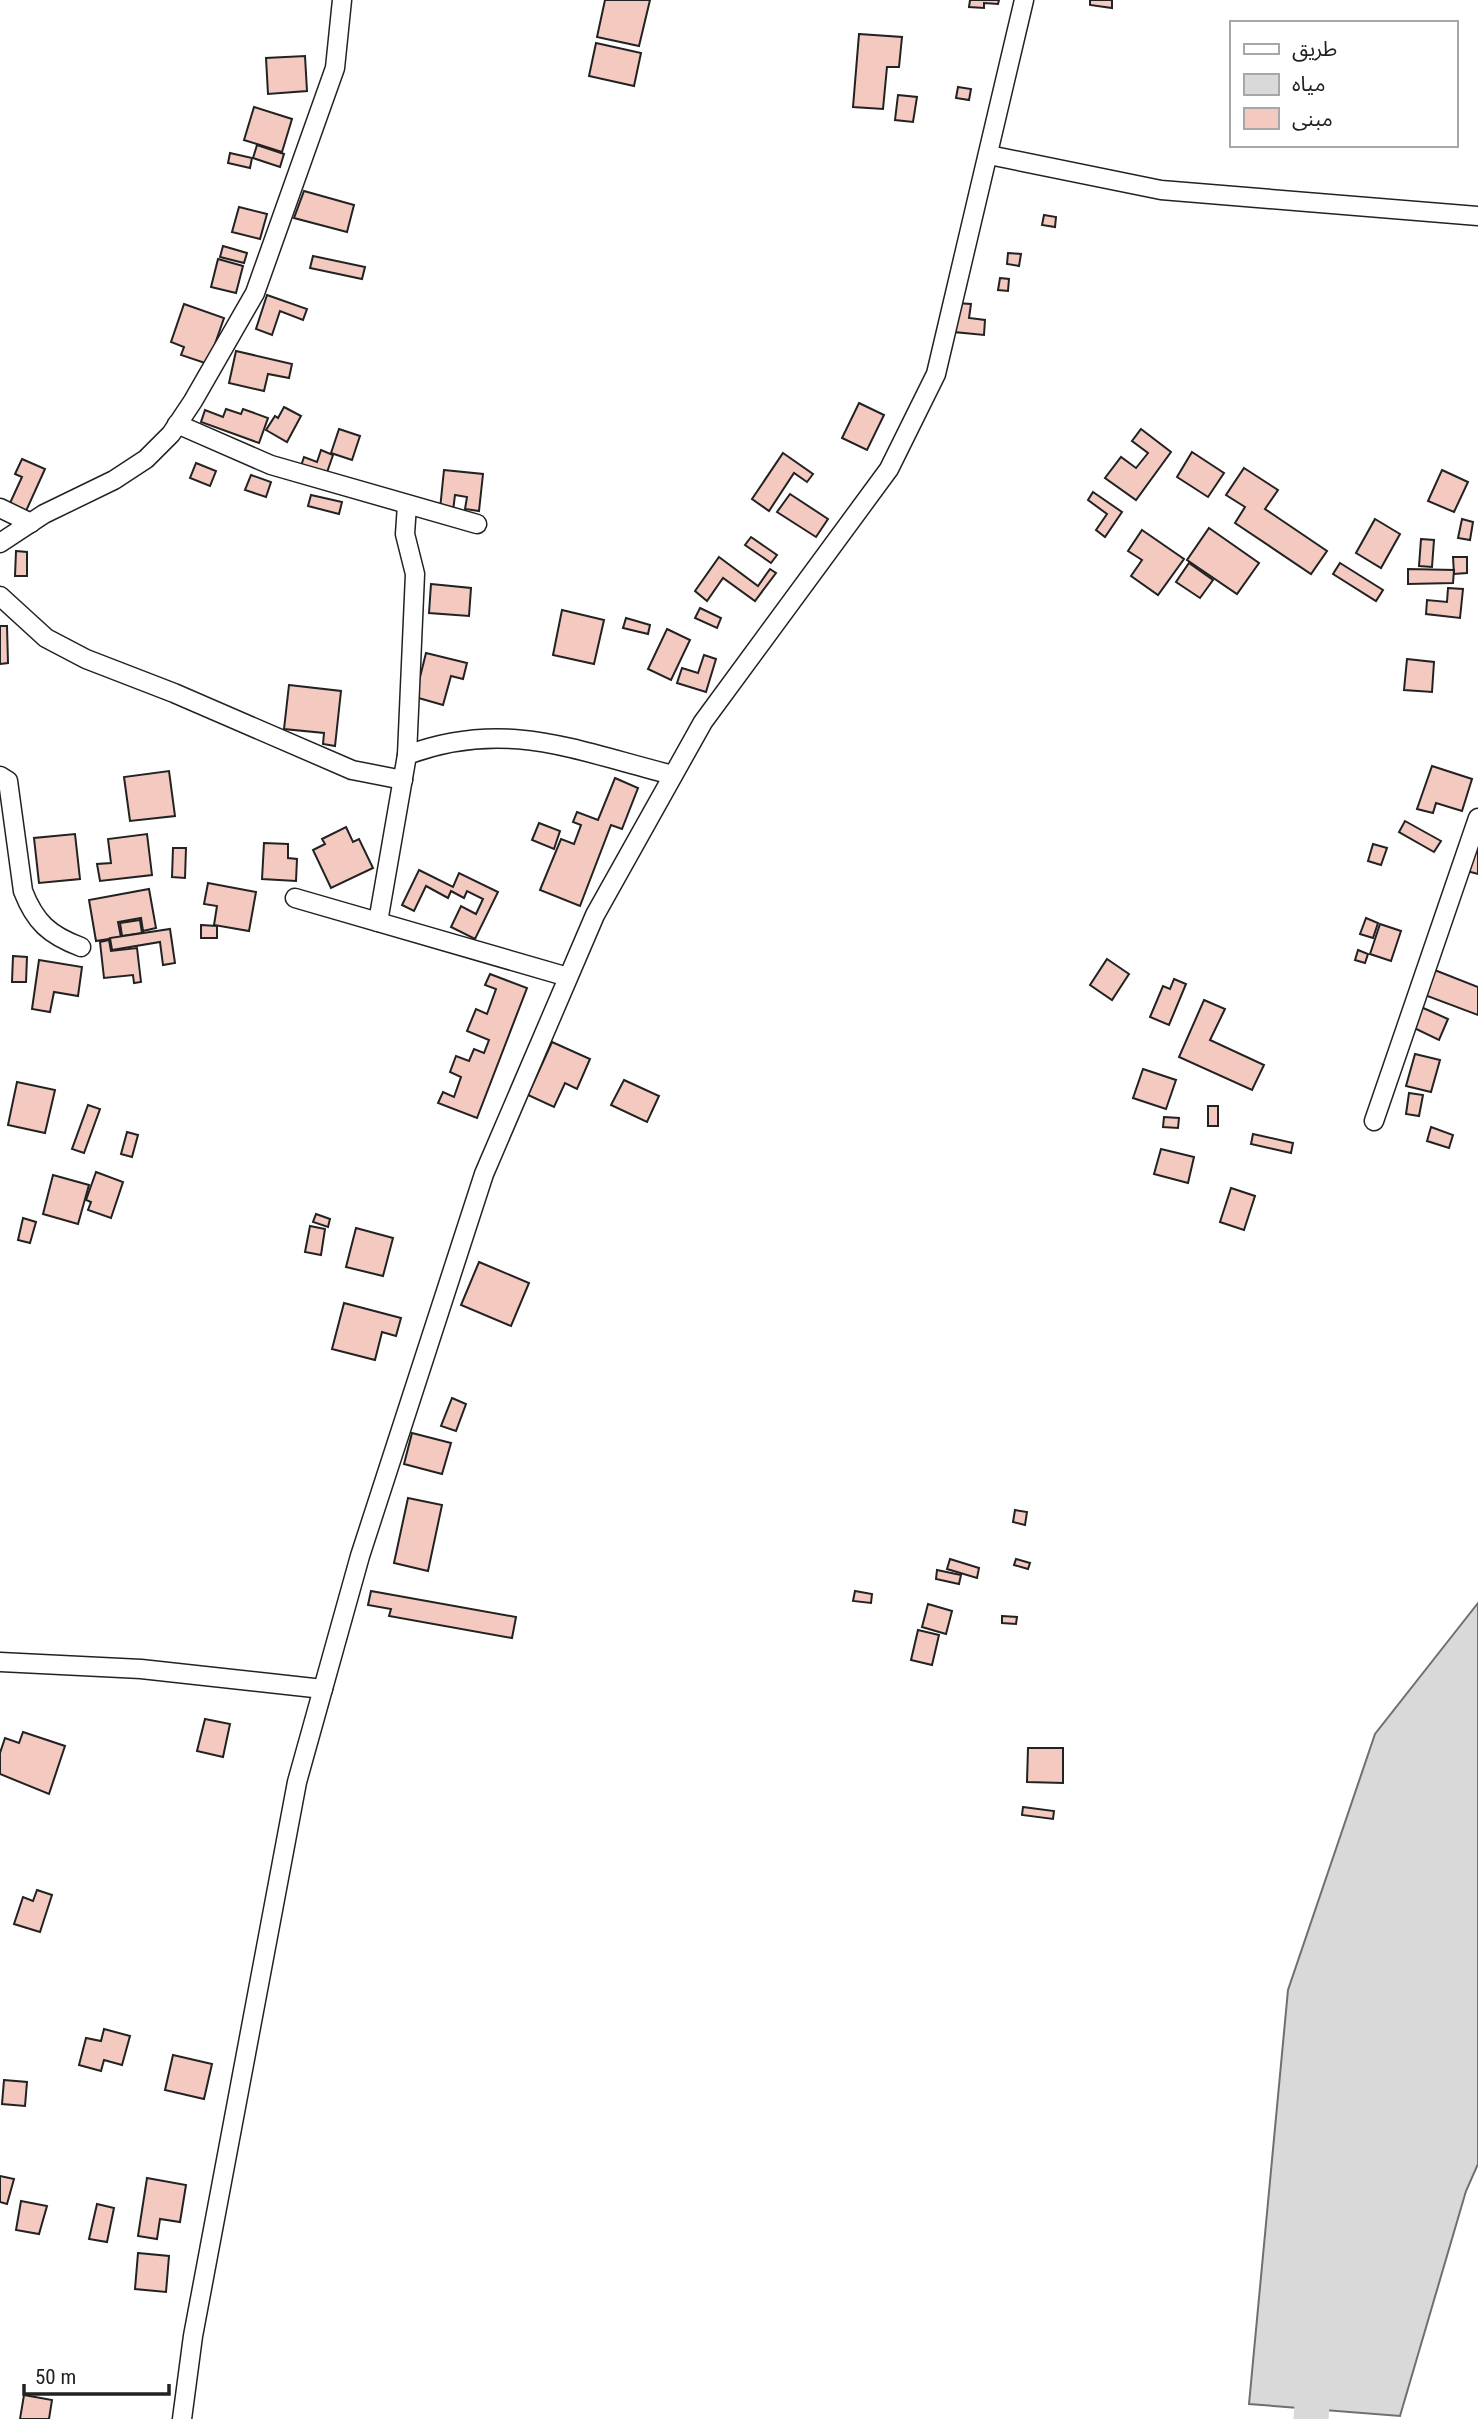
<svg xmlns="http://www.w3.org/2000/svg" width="1478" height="2419" font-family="'Roboto Condensed','Noto Sans Arabic',sans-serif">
<rect width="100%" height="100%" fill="#fff"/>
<!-- water -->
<polygon fill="#d9d9d9" stroke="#6f6f6f" stroke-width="2" points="1478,1603 1478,2164 1466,2191 1400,2416 1249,2404 1288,1990 1375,1734"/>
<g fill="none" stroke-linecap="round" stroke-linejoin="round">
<!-- river -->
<polyline stroke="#d9d9d9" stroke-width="35" points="1311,2419 1315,2363"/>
</g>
<!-- building -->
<g fill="#f3c9c0" stroke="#222" stroke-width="2">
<polygon points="605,0 650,0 639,46 597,37"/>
<polygon points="970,0 999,0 998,4 984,3 984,8 969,7"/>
<polygon points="1090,0 1112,0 1112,8 1090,5"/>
<polygon points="859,34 902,37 899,67 887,67 883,109 853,107"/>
<polygon points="596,43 641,53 634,86 589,76"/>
<polygon points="305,56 307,91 268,94 266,58"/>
<polygon points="958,87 971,89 969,100 956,98"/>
<polygon points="898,95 917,97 913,122 895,120"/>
<polygon points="254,107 292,119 282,152 244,140"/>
<polygon points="257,145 284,154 280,167 253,158"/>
<polygon points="230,153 252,158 250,168 228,163"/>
<polygon points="304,191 354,205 347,232 294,218"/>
<polygon points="239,207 267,214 260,239 232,232"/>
<polygon points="1044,215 1056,217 1055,227 1042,225"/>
<polygon points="223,246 247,253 244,263 220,257"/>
<polygon points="1008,253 1021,254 1019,266 1007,264"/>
<polygon points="313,256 365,267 362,279 310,268"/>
<polygon points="218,259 243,266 236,293 211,287"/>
<polygon points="1000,278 1009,279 1008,291 998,290"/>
<polygon points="267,295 307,309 303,320 280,311 272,335 256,329"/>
<polygon points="956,303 971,304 969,318 985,320 984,335 954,332"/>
<polygon points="184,304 224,318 208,364 181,355 184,347 171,342"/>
<polygon points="236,351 292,364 289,378 268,374 264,391 229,383"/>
<polygon points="859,403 884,415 867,450 842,438"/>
<polygon points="284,407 301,416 287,442 266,430 275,416 278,418"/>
<polygon points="226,409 241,414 243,409 268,418 259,443 201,422 205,410 223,417"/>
<polygon points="339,429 360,436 352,460 331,453"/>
<polygon points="1141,429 1171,452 1136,500 1105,478 1121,457 1136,468 1148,453 1132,441"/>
<polygon points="321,450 333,455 325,478 300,469 304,457 317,462"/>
<polygon points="1192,452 1224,473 1208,497 1177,477"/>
<polygon points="783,453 813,474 807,482 794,473 769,511 752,499"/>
<polygon points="22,459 45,469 26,511 10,503 22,477 15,474"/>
<polygon points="196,463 216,471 210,486 190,478"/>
<polygon points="1244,468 1278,490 1265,509 1327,551 1311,574 1235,523 1245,507 1226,495"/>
<polygon points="444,470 483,474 479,511 465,509 467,497 455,495 453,511 440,509"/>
<polygon points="1442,470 1468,482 1454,512 1428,501"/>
<polygon points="251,475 271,482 266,497 245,490"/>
<polygon points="1093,492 1122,512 1105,537 1096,530 1107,514 1088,500"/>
<polygon points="790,494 828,519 816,537 777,512"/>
<polygon points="311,495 342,502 339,514 308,506"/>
<polygon points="1375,519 1400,534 1381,568 1356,553"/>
<polygon points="1462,519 1473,522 1470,540 1458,538"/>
<polygon points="1209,528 1259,563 1237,594 1187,560"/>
<polygon points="1142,530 1184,559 1158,595 1131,576 1142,560 1128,551"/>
<polygon points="751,537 777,555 771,563 745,545"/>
<polygon points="1421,539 1434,540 1432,567 1419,566"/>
<polygon points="16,551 27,552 27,576 15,576"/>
<polygon points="719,557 758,586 770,569 776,573 755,601 723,578 707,601 695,591"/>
<polygon points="1453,557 1467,557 1467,573 1454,574"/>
<polygon points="1189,563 1213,580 1200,598 1176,582"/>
<polygon points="1340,563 1383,590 1376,601 1333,574"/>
<polygon points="1408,569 1454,570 1453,583 1408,584"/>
<polygon points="431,584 471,588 469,616 429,613"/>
<polygon points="1448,588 1463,589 1460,618 1426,614 1427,600 1447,602"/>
<polygon points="700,608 721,618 717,628 695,618"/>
<polygon points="562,610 604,620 594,664 553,655"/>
<polygon points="626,618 650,625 648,634 623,628"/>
<polygon points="0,626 7,626 8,663 0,664"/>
<polygon points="667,629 690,640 671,680 648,669"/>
<polygon points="426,653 467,663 463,679 451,676 443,705 415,697"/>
<polygon points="704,655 716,659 706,692 677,683 682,668 698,673"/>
<polygon points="1407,659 1434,662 1432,692 1404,690"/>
<polygon points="289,685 341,691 335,746 323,744 324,733 284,729"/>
<polygon points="1432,766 1472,779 1462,811 1436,803 1433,813 1417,809"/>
<polygon points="169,771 175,816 130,821 124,777"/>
<polygon points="615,778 638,788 622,829 611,825 580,906 540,890 561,839 574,844 581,825 573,822 577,812 598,820"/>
<polygon points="1405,821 1441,841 1434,852 1399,832"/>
<polygon points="539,823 560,831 554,849 532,840"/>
<polygon points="346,827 353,842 359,839 373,868 331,888 313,850 325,844 322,839"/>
<polygon points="1478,828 1478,874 1467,871"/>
<polygon points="75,834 80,879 39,883 34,838"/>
<polygon points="147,834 152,875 100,881 97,864 111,863 108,839"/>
<polygon points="264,843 288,844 288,858 297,859 296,881 262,879"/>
<polygon points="1373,844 1387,848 1381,865 1368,861"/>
<polygon points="173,848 186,848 185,878 172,877"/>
<polygon points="419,870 453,887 459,873 498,892 475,939 451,927 461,906 476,914 483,899 467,891 464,898 451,891 448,898 426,886 414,911 402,905"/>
<polygon points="208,883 256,892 249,931 214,925 217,906 204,904"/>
<polygon points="149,889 156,928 143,931 141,918 118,922 121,937 96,941 89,900"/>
<polygon points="1366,918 1378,923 1373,938 1360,934"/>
<polygon points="140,920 142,933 122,936 120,923"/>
<polygon points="1380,924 1401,931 1391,961 1370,954"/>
<polygon points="201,925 217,926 217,938 201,938"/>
<polygon points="170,929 175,963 163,965 160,942 112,950 110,938"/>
<polygon points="109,940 111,951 137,948 141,982 134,983 133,975 104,978 100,942"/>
<polygon points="1358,950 1368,954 1365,963 1355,960"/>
<polygon points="13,956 27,957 26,982 12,982"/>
<polygon points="1107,959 1129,974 1112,1000 1090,985"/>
<polygon points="39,960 82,967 78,996 54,992 50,1012 32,1009"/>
<polygon points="1432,969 1478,987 1478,1015 1422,994"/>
<polygon points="490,974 527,988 477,1118 438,1103 443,1092 454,1097 461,1077 450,1072 456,1056 469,1061 474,1049 484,1053 489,1040 467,1031 476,1009 487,1014 496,989 485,985"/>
<polygon points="1174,979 1186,984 1169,1025 1150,1017 1163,986 1170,989"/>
<polygon points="1204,1000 1225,1009 1210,1040 1264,1065 1252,1090 1179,1057"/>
<polygon points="1421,1007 1448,1019 1439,1040 1412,1027"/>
<polygon points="552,1042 590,1059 577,1089 565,1083 554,1107 528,1095"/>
<polygon points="1415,1054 1440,1060 1431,1092 1406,1086"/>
<polygon points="1143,1069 1176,1080 1166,1109 1133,1098"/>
<polygon points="624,1080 659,1096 647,1122 611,1105"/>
<polygon points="17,1082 55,1090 45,1133 8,1125"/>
<polygon points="1409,1093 1423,1095 1419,1116 1406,1114"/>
<polygon points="88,1105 100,1109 84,1153 72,1149"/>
<rect x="1208" y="1106" width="10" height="20"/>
<polygon points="1164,1117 1179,1118 1178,1128 1163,1127"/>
<polygon points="1431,1127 1453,1135 1449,1148 1427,1141"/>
<polygon points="127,1132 138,1135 132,1157 121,1154"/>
<polygon points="1253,1134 1293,1143 1291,1153 1251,1144"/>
<polygon points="1161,1149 1194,1157 1188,1183 1154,1174"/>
<polygon points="96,1172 123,1182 111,1218 88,1210 91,1202 86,1200"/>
<polygon points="53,1175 89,1185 78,1224 43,1214"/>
<polygon points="1231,1188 1255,1196 1244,1230 1220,1222"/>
<polygon points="316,1214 330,1219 328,1227 313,1222"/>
<polygon points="23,1218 36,1222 30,1243 18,1240"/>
<polygon points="310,1226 325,1229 321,1255 305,1252"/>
<polygon points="356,1228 393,1238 383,1276 346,1267"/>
<polygon points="479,1262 529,1283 511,1326 461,1305"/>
<polygon points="344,1303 401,1318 396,1336 382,1332 375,1360 332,1349"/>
<polygon points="452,1398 466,1404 456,1431 441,1426"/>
<polygon points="412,1433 451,1443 442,1474 404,1464"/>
<polygon points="408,1498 442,1505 428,1571 394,1563"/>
<polygon points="1015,1510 1027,1512 1025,1525 1013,1522"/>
<polygon points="950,1559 979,1568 977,1578 947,1569"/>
<polygon points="1016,1559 1030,1563 1028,1569 1014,1565"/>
<polygon points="937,1570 961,1575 959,1584 936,1579"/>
<polygon points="371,1591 516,1617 512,1638 389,1616 391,1609 368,1605"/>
<polygon points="855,1591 872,1594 871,1603 853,1601"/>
<polygon points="928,1604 952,1611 946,1634 922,1627"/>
<polygon points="1002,1616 1017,1617 1016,1624 1002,1623"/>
<polygon points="918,1630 939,1635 932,1665 911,1660"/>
<polygon points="205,1719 230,1724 223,1757 197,1751"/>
<polygon points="23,1732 65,1746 49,1794 0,1774 0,1753 5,1738 19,1743"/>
<polygon points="1028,1748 1063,1748 1063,1783 1027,1782"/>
<polygon points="1023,1807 1054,1811 1053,1819 1022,1815"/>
<polygon points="37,1890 52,1895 40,1932 14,1924 23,1897 33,1901"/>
<polygon points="104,2029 130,2036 122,2065 104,2060 101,2071 79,2065 86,2038 101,2041"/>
<polygon points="173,2055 212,2064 204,2099 165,2090"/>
<polygon points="4,2080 27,2082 25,2106 2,2104"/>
<polygon points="0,2176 14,2179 7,2204 0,2202"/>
<polygon points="147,2178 186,2185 180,2222 160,2219 157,2239 138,2236"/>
<polygon points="21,2201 47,2206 39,2234 16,2230"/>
<polygon points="97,2204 114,2208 107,2242 89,2239"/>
<polygon points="138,2253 169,2256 166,2292 135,2289"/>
<polygon points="24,2395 52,2400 49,2419 20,2419"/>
</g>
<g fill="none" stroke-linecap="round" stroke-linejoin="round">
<defs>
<g id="street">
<polyline points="989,155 1161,190 1478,216"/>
<polyline points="177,424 271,465 477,524"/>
<polyline points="0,508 31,523"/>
<polyline points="0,543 44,514 114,480 146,459 171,434 193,401 255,293 335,68 342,0"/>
<polyline points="0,596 46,638 86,659 174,693 352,770 403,780"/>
<path d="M 407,755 C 506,718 576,751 673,775"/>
<path d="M 0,776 L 8,781 L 23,891 C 35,922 49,935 81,947"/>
<polyline points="295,898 568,977"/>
<polyline points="378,922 407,755 415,574 405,534 407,505"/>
<polyline points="1374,1121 1478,818"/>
<polyline points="0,1662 141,1669 323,1689"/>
<polyline points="182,2419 193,2336 297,1782 360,1556 484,1174 595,915 703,722 889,469 936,374 1024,0"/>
</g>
</defs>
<!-- street casing -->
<use href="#street" stroke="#222" stroke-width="21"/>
<!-- street -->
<use href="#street" stroke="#fff" stroke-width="18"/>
</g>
<!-- legend -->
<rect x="1230" y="21" width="228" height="126" fill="#ffffff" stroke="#a7a7a7" stroke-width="2"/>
<rect x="1244" y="44" width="35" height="10" fill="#ffffff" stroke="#a7a7a7" stroke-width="2"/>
<text x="1292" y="56" font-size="21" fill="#222222">طريق</text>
<rect x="1244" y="74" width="35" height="21" fill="#d9d9d9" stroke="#a7a7a7" stroke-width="2"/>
<text x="1292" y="91" font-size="21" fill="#222222">مياه</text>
<rect x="1244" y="108" width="35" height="21" fill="#f3c9c0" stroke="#a7a7a7" stroke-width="2"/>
<text x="1292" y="126" font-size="21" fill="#222222">مبنى</text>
<!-- scale -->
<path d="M24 2384v10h145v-10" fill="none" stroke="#222222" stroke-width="3.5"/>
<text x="35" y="2384" font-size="21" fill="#222222" stroke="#ffffff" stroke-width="5" paint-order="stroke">50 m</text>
</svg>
